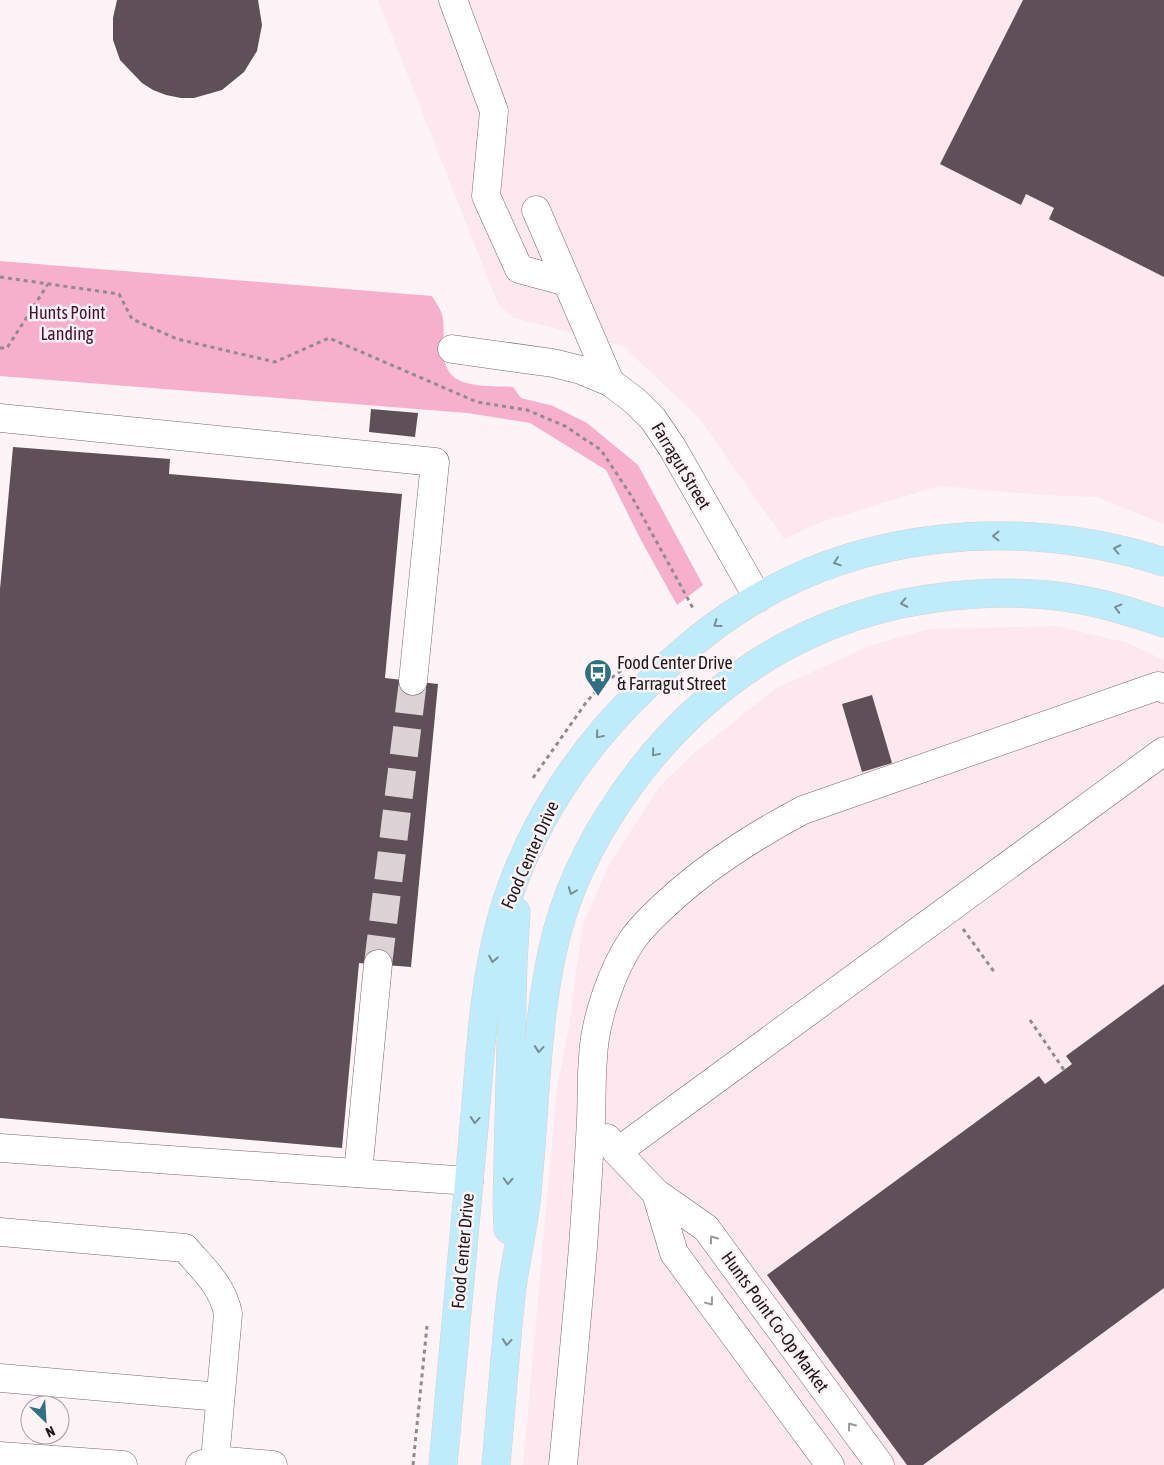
<svg xmlns="http://www.w3.org/2000/svg" width="1164" height="1465" font-family="'Asap Condensed',sans-serif">
<rect width="100%" height="100%" fill="#fef3f7"/>
<!-- built -->
<g fill="#fde8f0">
<polygon points="378,0 1164,0 1164,524 1096,497 1042,495 939,486 824,521 784,539 699,418 623,346 514,318 498,304"/>
<polygon points="1056,626 1125,642 1164,660 1164,1465 523,1465 557,1088 571,1015 576,969 584,921 610,863 659,787 693,754 775,689 869,646 928,629"/>
</g>
<!-- green -->
<path fill="#f6b0cc" d="M 0,261 L 432,296 C 436,303 443,312 443,320 C 446,344 435,375 467,383 C 481,387 498,386 513,387 L 521,398 L 553,406 L 587,423 L 638,465 L 703,585 L 677,605 L 642,542 L 606,470 L 530,423 L 467,413 L 0,376 Z"/>
<!-- building -->
<g fill="#5e5056">
<polygon points="117,0 258,0 262,25 257,51 244,72 222,90 194,98 181,98 166,95 153,90 142,83 120,60 113,40 113,18"/>
<polygon points="1023,0 1164,0 1164,277 1049,219 1054,208 1026,194 1021,205 940,164"/>
<polygon points="371,409 418,413 415,437 369,432"/>
<polygon points="13,447 170,459 169,474 402,494 385,678 438,684 411,967 359,963 342,1148 0,1118 0,589"/>
<polygon points="872,695 892,763 862,772 842,704"/>
<polygon points="1164,984 1164,1288 923,1465 907,1465 767,1275 1039,1076 1045,1084 1064,1070 1072,1064 1066,1056"/>
</g>
<g fill="none" stroke-linecap="round" stroke-linejoin="round">
<!-- minor-tunnel -->
<polyline stroke="#ddd2d6" stroke-width="28" stroke-dasharray="28 14" stroke-linecap="butt" points="378,964 413,681"/>
<defs>
<g id="minor">
<polyline points="453,0 494,111 486,196 519,269 567,282"/>
<polyline points="536,210 610,382"/>
<polyline points="452,349 553,363 581,370 610,382 635,401 653,419 672,447 758,598"/>
<polyline points="0,418 435,462 413,681"/>
<polyline points="607,1138 617,1152 656,1193"/>
<polyline points="0,1148 469,1181"/>
<polyline points="617,1152 1164,751"/>
<polyline points="358,1173 378,964"/>
<path d="M 0,1232 L 185,1248 C 203,1269 223,1286 228,1314 L 215,1460"/>
<polyline points="0,1378 220,1397"/>
<polyline points="0,1456 123,1465"/>
<polyline points="200,1465 215,1460 273,1465"/>
<path d="M 563,1465 C 570,1392 577,1320 583,1247 C 586,1205 589,1162 591,1119 C 592,1099 591,1079 593,1059 C 594,1022 612,969 633,939 C 643,925 655,914 667,903 C 708,865 754,836 803,810 L 1158,686 L 1164,689"/>
<polyline points="830,1465 674,1253 656,1193 706,1228 880,1465"/>
</g>
<g id="major">
<polyline points="508,1229 507,1203 513,963 516,912"/>
<path d="M 443,1465 C 453,1356 463,1247 473,1138 C 480,1065 482,988 502,917 C 527,829 579,750 644,688 C 670,662 698,637 729,616 C 855,529 1020,516 1164,562"/>
<path d="M 496,1465 C 501,1409 505,1352 511,1295 C 515,1261 524,1227 527,1192 C 536,1105 535,1017 557,932 C 573,873 604,818 641,770 C 726,662 840,601 978,594 C 1012,592 1048,593 1082,600 C 1110,605 1137,614 1164,623"/>
</g>
</defs>
<!-- minor casing -->
<use href="#minor" stroke="#76676d" stroke-width="29"/>
<!-- major casing -->
<use href="#major" stroke="#d2d1d1" stroke-width="29"/>
<!-- path -->
<g stroke="#938a8d" stroke-width="3" stroke-dasharray="4 4" stroke-linecap="butt">
<polyline points="0,277 119,294 132,319 177,339 275,362 329,338 477,402 527,410 565,426 601,450 632,497 694,610"/>
<polyline points="0,348 7,348 48,284"/>
<polyline points="533,778 585,704 600,686 622,670"/>
<polyline points="963,929 995,973"/>
<polyline points="1030,1020 1064,1070"/>
<polyline points="413,1465 427,1326"/>
</g>
<!-- minor -->
<use href="#minor" stroke="#fff" stroke-width="28"/>
<!-- major -->
<use href="#major" stroke="#bfecfa" stroke-width="28"/>
</g>
<!-- one-way arrows -->
<defs><path id="oneway-chevron" d="M-2-3.5L2.5 0L-2 3.5" fill="none" stroke-width="1.6" stroke-linecap="round" stroke-linejoin="round" transform="scale(1.25)"/></defs>
<g stroke="#778d96">
<use href="#oneway-chevron" transform="translate(996 536) rotate(180)"/>
<use href="#oneway-chevron" transform="translate(1117 549) rotate(-168)"/>
<use href="#oneway-chevron" transform="translate(837 562) rotate(161)"/>
<use href="#oneway-chevron" transform="translate(904 603) rotate(168)"/>
<use href="#oneway-chevron" transform="translate(1118 608) rotate(-165)"/>
<use href="#oneway-chevron" transform="translate(717 624) rotate(144)"/>
<use href="#oneway-chevron" transform="translate(599 735) rotate(130)"/>
<use href="#oneway-chevron" transform="translate(655 753) rotate(130)"/>
<use href="#oneway-chevron" transform="translate(572 891) rotate(111)"/>
<use href="#oneway-chevron" transform="translate(493 959) rotate(101)"/>
<use href="#oneway-chevron" transform="translate(539 1049) rotate(95)"/>
<use href="#oneway-chevron" transform="translate(475 1120) rotate(95)"/>
<use href="#oneway-chevron" transform="translate(508 1181) rotate(93)"/>
<use href="#oneway-chevron" transform="translate(507 1342) rotate(95)"/>
</g>
<g stroke="#9a9898">
<use href="#oneway-chevron" transform="translate(713 1239) rotate(-126)"/>
<use href="#oneway-chevron" transform="translate(710 1302) rotate(53)"/>
<use href="#oneway-chevron" transform="translate(851 1426) rotate(-126)"/>
</g>
<!-- icons -->
<defs>
<symbol id="bus-pin" viewBox="-11 -11 22 30"><path d="M0 17L-7.5 6A9.5 9.5 0 1 1 7.5 6Z" fill="#2f7083" stroke="#fef3f7"/><path d="M-5-6H5V4H4V6H2V4H-2V6H-4V4H-5ZM-3.5-4V0h7V-4ZM-3.5 1.2v1.5H-2V1.2ZM2 1.2v1.5H3.5V1.2Z" fill="#fff"/></symbol>
</defs>
<g fill-rule="evenodd">
<use href="#bus-pin" x="582" y="657" width="32" height="43"/>
</g>
<g text-anchor="middle" stroke-width="5" stroke-linejoin="round" paint-order="stroke">
<!-- park labels -->
<g font-size="18" fill="#4b102e" stroke="#fef3f7">
<text x="67" y="319">Hunts Point<tspan x="67" dy="21">Landing</tspan></text>
</g>
<!-- street labels -->
<g font-size="18" fill="#1f191b" stroke="#fef3f7">
<text transform="translate(681 466) rotate(59)" y="6">Farragut Street</text>
<text transform="translate(530 855) rotate(-66)" y="6">Food Center Drive</text>
<text transform="translate(463 1251) rotate(-85)" y="6">Food Center Drive</text>
<text transform="translate(775 1322) rotate(54)" y="6">Hunts Point Co-Op Market</text>
</g>
<!-- poi labels -->
<g font-size="18" fill="#1f191b" stroke="#fef3f7" text-anchor="start">
<text x="617" y="669">Food Center Drive<tspan x="617" dy="21">&amp; Farragut Street</tspan></text>
</g>
</g>
<!-- north arrow -->
<g transform="translate(45 1420) rotate(155)"><circle r="24" fill="#fef3f7" stroke="#a59c9f"/>
<path d="M0-4L9 19L0 12L-9 19Z" fill="#2f7083"/>
<text y="-8" font-size="14" font-weight="bold" text-anchor="middle" fill="#1f191b">N</text>
</g>
</svg>
